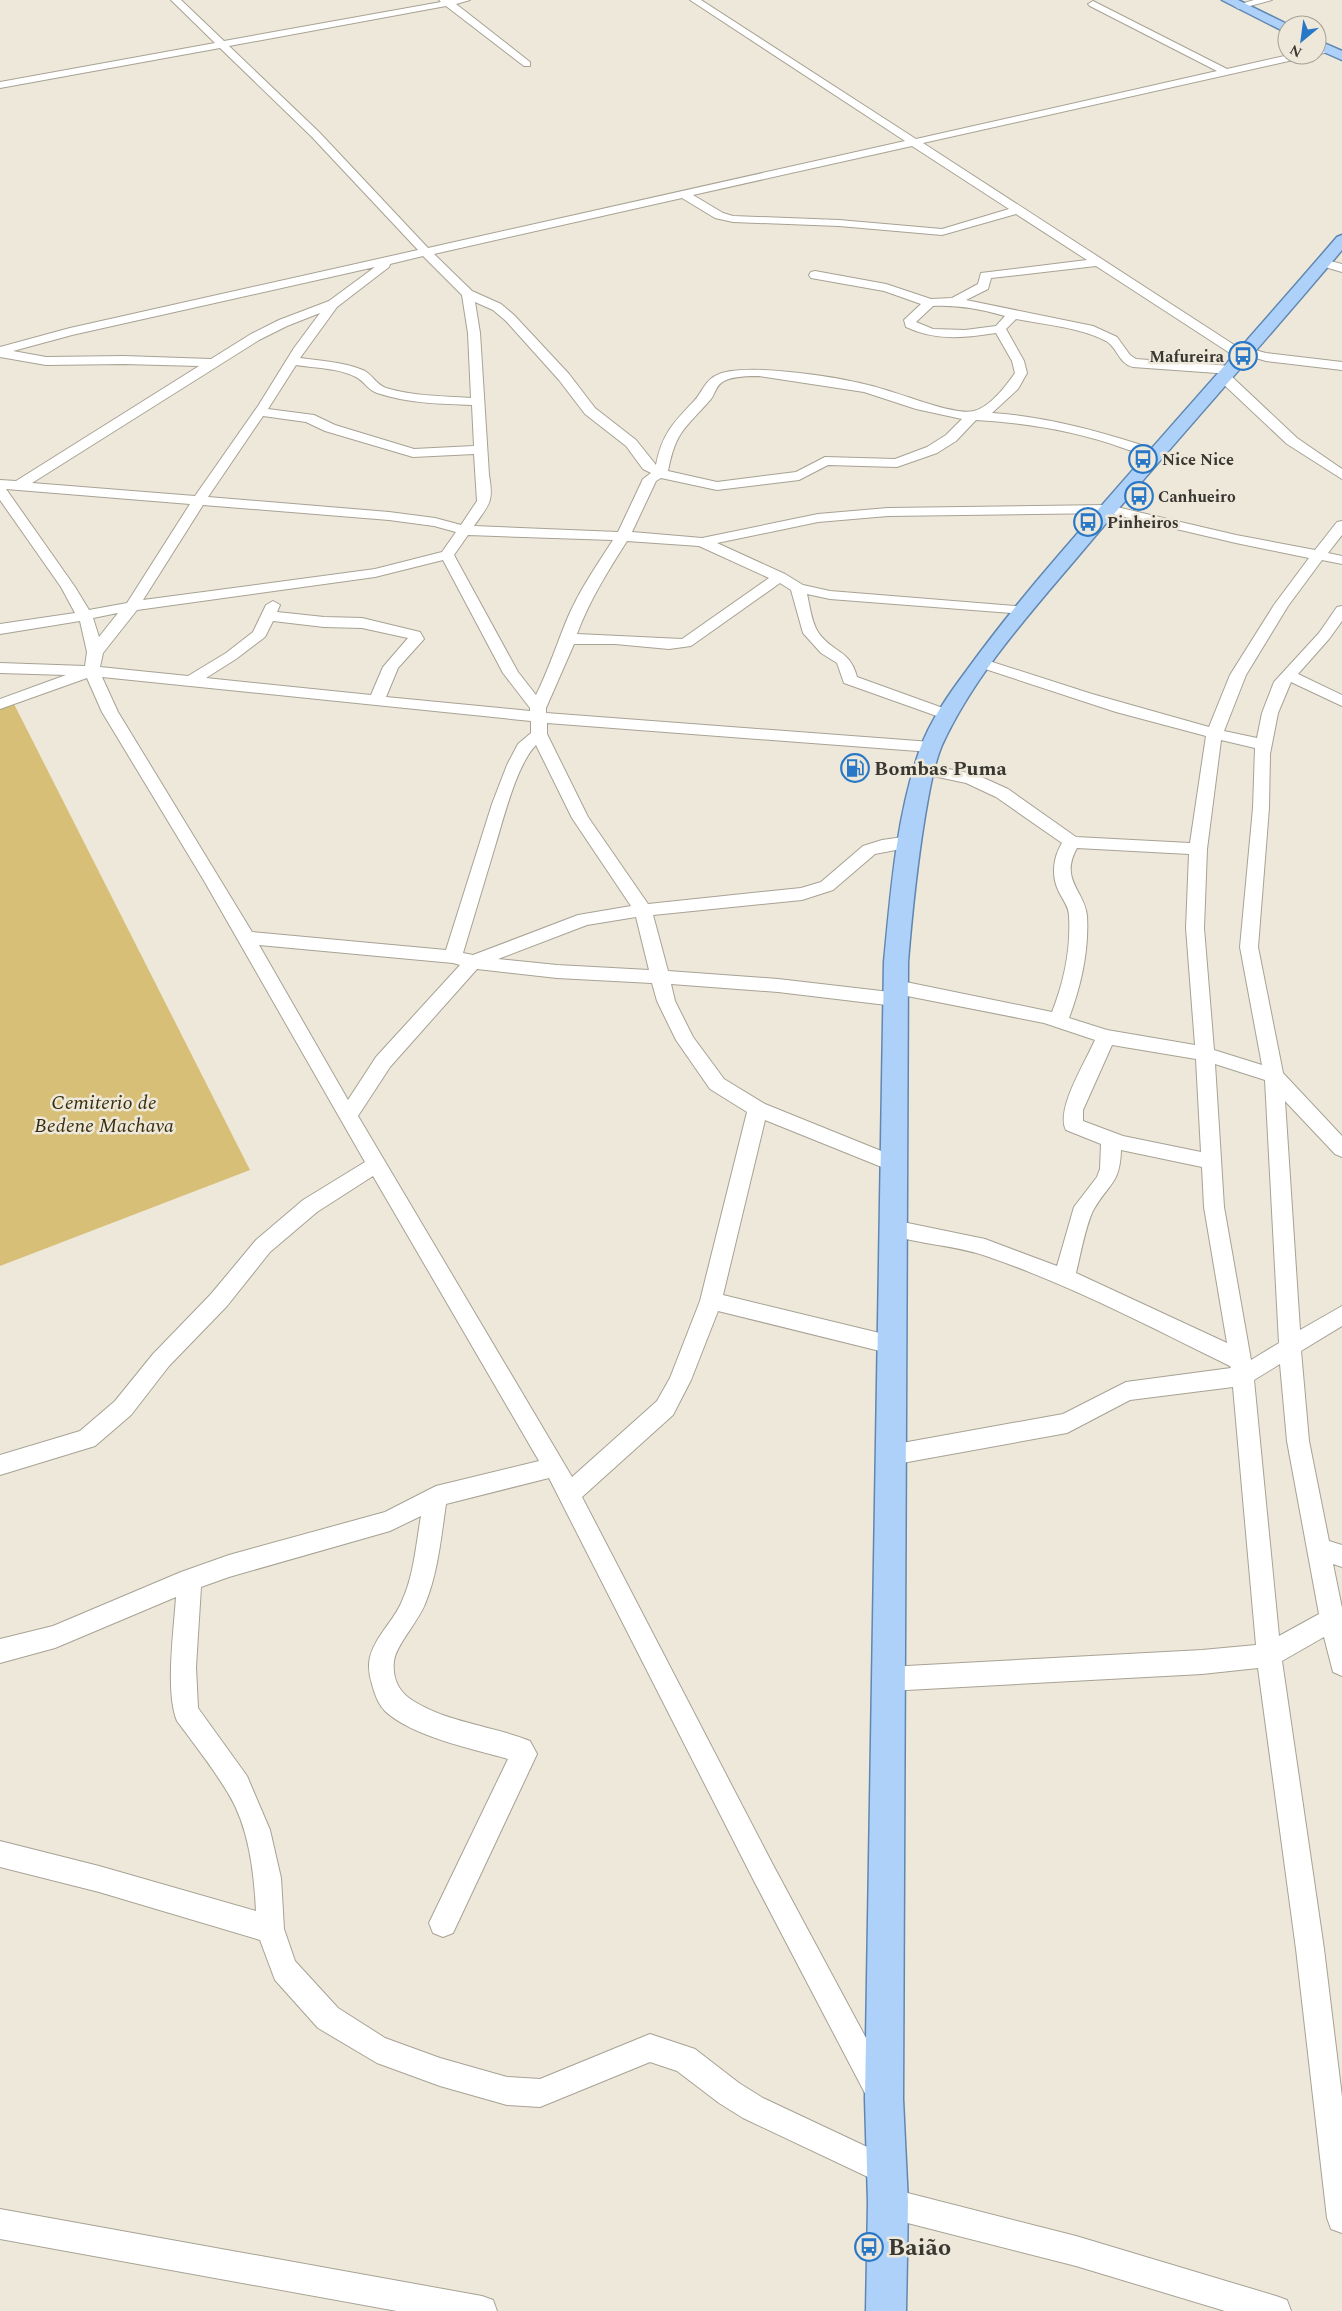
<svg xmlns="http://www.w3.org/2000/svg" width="1342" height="2311" font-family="Spectral,serif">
<rect width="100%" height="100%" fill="#ede8d9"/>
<!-- green -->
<polygon fill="#d8bf77" points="14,704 250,1170 0,1266 0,708"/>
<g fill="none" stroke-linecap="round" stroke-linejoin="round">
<defs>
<g id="minor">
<path d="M 171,0 L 181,0 L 224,41 L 441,2 L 439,0 L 470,0 L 456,4 L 530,62 L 530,66 L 524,66 L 446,6 L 229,46 L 319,132 L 428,248 L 905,141 L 690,0 L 701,0 L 916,139 L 1217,71 L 1090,6 L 1088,4 L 1093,1 L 1227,69 L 1289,55 L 1307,55 L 1302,58 L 923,143 L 1242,350 L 1247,348 L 1266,353 L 1342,362 L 1342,370 L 1266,361 L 1249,356 L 1243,360 L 1239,359 L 1096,266 L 991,278 L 988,289 L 966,300 L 1093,326 L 1117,337 L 1130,355 L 1136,359 L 1231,366 L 1237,370 L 1231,374 L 1133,367 C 1118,363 1118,348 1106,341 C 1079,327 1046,325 1016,319 L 1006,329 L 1024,361 L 1027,373 L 1018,389 L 992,413 C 1050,417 1105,433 1160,451 L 1162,454 L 1160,457 C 1149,460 1134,451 1123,448 C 1076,431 1026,423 976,420 L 956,441 L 937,453 L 897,467 L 828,465 L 799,480 L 717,490 L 661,478 L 656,481 L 632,532 L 702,538 L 818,514 L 888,508 L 1108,505 L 1236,535 L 1315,550 L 1337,522 L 1342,521 L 1342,535 L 1328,553 L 1342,556 L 1342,564 L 1322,560 L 1288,606 L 1246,675 L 1224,731 L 1257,738 L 1262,713 L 1274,682 L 1319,633 L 1337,607 L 1342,606 L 1342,621 L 1329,639 L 1298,674 L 1342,695 L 1342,706 L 1291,682 L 1278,713 L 1270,754 L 1269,808 L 1258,947 L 1283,1073 L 1342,1136 L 1342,1157 L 1335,1154 L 1285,1101 L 1300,1330 L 1342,1306 L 1342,1326 L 1301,1351 L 1309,1441 L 1329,1541 L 1342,1545 L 1342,1567 L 1333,1564 L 1342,1608 L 1342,1676 L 1333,1672 L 1324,1637 L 1282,1661 L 1324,1949 L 1342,2097 L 1342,2233 L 1331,2229 L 1327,2218 L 1296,1949 L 1258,1668 L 1202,1674 L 888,1691 L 879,1687 L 876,1679 L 879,1671 L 888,1667 L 1202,1650 L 1256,1645 L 1233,1387 L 1130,1400 L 1067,1433 L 891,1465 L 883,1462 L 880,1455 L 883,1448 L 891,1445 L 1063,1414 L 1126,1382 L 1231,1368 L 1230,1366 C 1150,1327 1071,1285 986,1256 C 954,1245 918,1244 886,1234 L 883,1228 L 886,1222 L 893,1220 L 985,1239 L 1057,1266 L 1074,1207 L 1097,1177 L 1100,1169 L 1101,1144 L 1066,1130 C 1055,1110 1086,1061 1095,1040 L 1044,1023 L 902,995 L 904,999 L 902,1004 L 895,1006 L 778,992 L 671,984 L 675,1001 L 693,1037 L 724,1079 L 765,1104 L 901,1159 L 904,1164 L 901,1169 L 894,1172 L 765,1120 L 723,1295 L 892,1336 L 900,1339 L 903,1345 L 900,1351 L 892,1354 L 718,1311 L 691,1380 L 673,1415 L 582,1497 L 772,1863 L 888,2079 L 892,2089 L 888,2099 L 878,2103 L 868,2099 L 754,1881 L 549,1478 L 446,1504 C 441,1537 438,1573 425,1604 C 418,1622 396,1645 394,1661 C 392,1679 399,1693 415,1702 C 450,1723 493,1726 530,1741 L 537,1754 L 453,1933 L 443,1937 L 433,1933 L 429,1923 L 508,1759 C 473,1749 411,1736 385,1711 C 378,1704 374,1692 372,1684 C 369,1675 368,1666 370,1657 C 376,1635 394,1621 402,1601 C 414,1575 416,1544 421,1516 L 390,1531 L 229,1577 L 201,1587 L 196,1667 L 198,1708 L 247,1776 L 270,1830 L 281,1878 L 284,1929 L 295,1961 L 338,2008 L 385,2038 L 440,2058 L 507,2077 L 540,2079 L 650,2034 L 695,2049 L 739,2083 L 763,2098 L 897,2161 L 902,2171 L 897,2181 L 887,2186 L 743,2118 L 719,2103 L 677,2071 L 650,2062 L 540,2107 L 507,2105 L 440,2086 L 377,2063 L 318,2028 L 275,1980 L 260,1940 L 99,1892 L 0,1867 L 0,1841 L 99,1866 L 256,1911 C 254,1872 249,1827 228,1793 C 213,1768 194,1744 177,1721 C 165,1692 174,1629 176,1597 L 55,1648 L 0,1663 L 0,1639 L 53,1626 L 181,1572 L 229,1555 L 385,1512 L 436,1486 L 539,1461 L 373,1176 L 317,1212 L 270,1252 L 227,1306 L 169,1366 L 131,1415 L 95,1446 L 0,1475 L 0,1455 L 80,1431 L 115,1401 L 153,1354 L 211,1294 L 256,1240 L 303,1200 L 365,1162 L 203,879 L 102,712 L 87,678 L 0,709 L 0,699 L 66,675 L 0,673 L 0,663 L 85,666 L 87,652 L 80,621 L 0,634 L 0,624 L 75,613 L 61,587 L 0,500 L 0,480 L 16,481 L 199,366 L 124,364 L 46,365 L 0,357 L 0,347 L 70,328 L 418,250 L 311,136 L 220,48 L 0,88 L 0,82 L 215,43 ZM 912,146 L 1009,209 L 942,229 L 839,220 L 733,216 L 723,213 L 693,195 ZM 682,198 L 715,218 L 733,222 L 839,226 L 942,235 L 1016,214 L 1087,260 L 981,273 L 978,284 L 952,298 L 931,299 L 886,284 L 815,271 L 811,272 L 809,275 L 811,278 L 884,291 L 921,304 L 904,320 L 906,327 C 936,341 964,338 996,333 L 1012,361 L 1015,373 C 1006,386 990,407 974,411 C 959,415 923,402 908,397 C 895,393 881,388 868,385 C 838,377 740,361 715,376 C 704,382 702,393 694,401 C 673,423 662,434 656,465 L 636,440 L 595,408 L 569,374 L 514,315 L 501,304 L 472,291 L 434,254 ZM 423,256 L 462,295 L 468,333 L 471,398 C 443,396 413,396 386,388 C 377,385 373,376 365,371 C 345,362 321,361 300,358 L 337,307 L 389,267 L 390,264 ZM 375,267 L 329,301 L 279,320 L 251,334 L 211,359 L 124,356 L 46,357 L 13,351 L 72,335 ZM 475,302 L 493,310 L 506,321 L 559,380 L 585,414 L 626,446 L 643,469 L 651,473 L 643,479 L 618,532 L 474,526 C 489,504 494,503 489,475 L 480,333 ZM 933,306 C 958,305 981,309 1005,316 L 996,326 L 965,330 L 933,329 L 916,322 ZM 320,313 L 294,348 L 258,406 L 195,496 L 32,483 L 259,340 L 287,326 ZM 296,365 C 315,368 338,368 356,377 C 364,381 368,390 377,393 C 407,403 440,404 472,405 L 474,446 L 414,449 L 335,425 L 314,415 L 268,409 ZM 759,376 L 864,392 L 916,409 L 962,419 L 946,435 L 927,447 L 895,459 L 825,457 L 796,472 L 717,482 L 668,471 C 676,430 685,429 711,399 C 716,392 716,385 724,381 C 734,376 748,376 759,376 ZM 263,416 L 306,422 L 325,431 L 413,457 L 474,454 L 477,501 L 461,525 L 435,518 L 389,512 L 208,497 ZM 6,489 L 190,504 L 127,603 L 89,610 L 75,587 ZM 203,505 L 389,520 L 434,526 L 456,532 L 442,552 L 375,569 L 143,600 ZM 1108,513 L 1236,543 L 1309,558 L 1274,605 L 1230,675 L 1209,727 L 1092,694 L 986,660 L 976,660 L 973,663 L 976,666 L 1116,712 L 1206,736 L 1190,843 L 1076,837 L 1008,789 L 977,775 L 925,764 L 919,765 L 917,769 L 919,773 L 966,783 L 996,797 L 1062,843 C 1053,858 1051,876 1059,892 C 1063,900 1069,907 1069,916 C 1071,948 1064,982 1052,1012 L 896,980 L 889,982 L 887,987 L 890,992 L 778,979 L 668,971 L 653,915 L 802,900 L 833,890 L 875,854 L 916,846 L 919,842 L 916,838 L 910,836 L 882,840 L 863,846 L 821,882 L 801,888 L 648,904 L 588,817 L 547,734 L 547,723 L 931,752 L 937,751 L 939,747 L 937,743 L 931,742 L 546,713 L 546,708 L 574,644 L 615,644 L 669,649 L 691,646 L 780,583 L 791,590 L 803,633 L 821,653 L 837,663 L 844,683 L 948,720 L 954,718 L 956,715 L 954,712 L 857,677 C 850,649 832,653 818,632 C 811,621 810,606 807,594 L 830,599 L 1023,614 L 1030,610 L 1028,607 L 830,591 L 803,585 L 785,574 L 717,543 L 818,522 L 888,516 ZM 468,535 L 613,540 C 597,565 580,589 568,617 C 557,643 549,669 536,695 L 518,672 L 454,555 ZM 627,541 L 699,546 L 769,578 L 682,639 L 577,634 C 589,601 608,571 627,541 ZM 443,560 L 503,673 L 530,708 L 530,711 L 386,697 L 398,668 L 424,639 L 420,632 L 362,618 L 324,617 L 277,612 L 280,605 L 273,601 L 266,605 L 253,632 L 226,653 L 188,676 L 100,667 L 103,653 L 137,610 L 375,577 ZM 118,613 L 99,637 L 93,618 ZM 273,621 L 324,627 L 362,628 L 408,638 L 383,667 L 371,695 L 206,678 L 236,659 L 265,637 ZM 102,677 L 531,721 L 531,733 L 518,744 L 507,765 L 492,804 L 446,950 L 252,932 L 118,712 ZM 1221,740 L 1255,748 L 1253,808 L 1240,947 L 1262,1065 L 1214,1050 L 1204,928 L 1207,849 ZM 536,745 L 572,818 L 631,906 L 578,915 L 473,955 L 463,953 C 474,916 485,880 496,843 C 504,817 517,764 536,745 ZM 1077,848 L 1189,854 L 1186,928 L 1195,1045 L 1107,1030 L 1069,1018 C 1081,986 1089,951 1087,916 C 1085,891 1059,880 1077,848 ZM 636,917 L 649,970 L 557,965 L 498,959 L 587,925 ZM 259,945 L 453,963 L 460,965 L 376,1057 L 348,1100 ZM 477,969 L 557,978 L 652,983 L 657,1001 L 676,1040 L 710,1089 L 747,1112 L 700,1301 L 670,1378 L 657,1401 L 572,1477 L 358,1116 L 390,1067 ZM 1112,1045 L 1196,1059 L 1201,1152 L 1123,1136 L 1083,1121 L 1083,1110 ZM 1215,1064 L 1265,1080 L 1279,1343 L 1251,1360 L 1224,1207 ZM 1121,1150 L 1202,1167 L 1204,1207 L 1227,1343 L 1076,1273 C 1080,1257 1086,1223 1094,1209 C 1109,1183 1120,1184 1121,1150 ZM 1280,1364 L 1287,1441 L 1319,1614 L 1279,1636 L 1254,1380 Z"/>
<polygon points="1254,0 1272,0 1239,9 1234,6"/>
<polygon points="1328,46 1333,49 1331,51 1317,55 1317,49"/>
<polygon points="1322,259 1342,264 1342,272 1318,265 1316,263"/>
<polygon points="1225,374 1230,375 1297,438 1342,469 1342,479 1287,444 1220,381 1219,378"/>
<polygon points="888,2188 1076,2236 1276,2296 1287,2300 1291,2311 1225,2311 1076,2266 888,2218 877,2214 873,2203 877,2192"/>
<polygon points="0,2209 482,2296 493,2300 497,2311 397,2311 0,2239"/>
</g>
<g id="major">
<polygon points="1222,0 1238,0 1289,25 1287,33"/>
<polygon points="1317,40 1342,51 1342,60 1317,49"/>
<path d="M 1342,235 L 1342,250 C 1258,350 1170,447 1086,547 C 1034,609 976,671 942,745 C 933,767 929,793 925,816 C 917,865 912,913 908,962 L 903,2099 L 908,2203 L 906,2311 L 866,2311 L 868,2203 L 865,2099 L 884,962 C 891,891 896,817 920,749 C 930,721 949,694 967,670 C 996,630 1026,593 1058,556 C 1150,449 1245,344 1337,237 Z"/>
</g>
</defs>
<!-- minor casing -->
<use href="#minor" stroke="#a7a294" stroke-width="2"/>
<!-- major casing -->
<use href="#major" stroke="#6187b1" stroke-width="3"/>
<!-- minor -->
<use href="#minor" fill="#fff" fill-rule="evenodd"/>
<!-- major -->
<use href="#major" fill="#add1f9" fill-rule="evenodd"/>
</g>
<!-- icons -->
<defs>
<symbol id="bus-ring" viewBox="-11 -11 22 22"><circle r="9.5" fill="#ede8d9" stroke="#2977c7" stroke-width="1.5"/><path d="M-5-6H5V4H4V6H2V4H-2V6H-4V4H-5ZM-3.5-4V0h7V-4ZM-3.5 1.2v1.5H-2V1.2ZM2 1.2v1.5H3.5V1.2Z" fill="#2977c7"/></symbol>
<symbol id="fuel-ring" viewBox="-11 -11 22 22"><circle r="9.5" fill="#ede8d9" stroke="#2977c7" stroke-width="1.5"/><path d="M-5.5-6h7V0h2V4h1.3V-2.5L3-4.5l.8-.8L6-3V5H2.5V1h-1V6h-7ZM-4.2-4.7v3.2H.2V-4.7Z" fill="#2977c7"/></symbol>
</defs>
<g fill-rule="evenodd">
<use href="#bus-ring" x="1227" y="340" width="32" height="32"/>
<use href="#bus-ring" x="1127" y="443" width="32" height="32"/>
<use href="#bus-ring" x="1123" y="480" width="32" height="32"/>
<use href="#bus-ring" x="1072" y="506" width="32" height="32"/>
<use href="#fuel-ring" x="839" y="752" width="32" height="32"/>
<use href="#bus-ring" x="853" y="2231" width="32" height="32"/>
</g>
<g text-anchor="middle" stroke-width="5" stroke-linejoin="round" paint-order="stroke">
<!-- far-poi labels -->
<g font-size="16" font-weight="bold" fill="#393732" stroke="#ede8d9" text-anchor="start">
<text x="1224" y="362" text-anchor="end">Mafureira</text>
<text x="1162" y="465">Nice Nice</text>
<text x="1158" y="502">Canhueiro</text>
<text x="1107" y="528">Pinheiros</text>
</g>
<!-- poi labels -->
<g font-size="20" font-weight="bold" fill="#393732" stroke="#ede8d9" text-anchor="start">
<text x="874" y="775">Bombas Puma</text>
</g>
<!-- park labels -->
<g font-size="20" font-style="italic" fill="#382d0d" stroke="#ede8d9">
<text x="104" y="1109">Cemiterio de<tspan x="104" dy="23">Bedene Machava</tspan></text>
</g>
<!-- near-poi labels -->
<g font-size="24" font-weight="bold" fill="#393732" stroke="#ede8d9" text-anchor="start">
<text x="888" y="2255">Baião</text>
</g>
</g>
<!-- north arrow -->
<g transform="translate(1302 40) rotate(209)"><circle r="24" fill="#ede8d9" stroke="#a5a196"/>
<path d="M0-4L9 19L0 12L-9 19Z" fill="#2977c7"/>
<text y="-8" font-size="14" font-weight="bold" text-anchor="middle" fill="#393732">N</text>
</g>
</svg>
